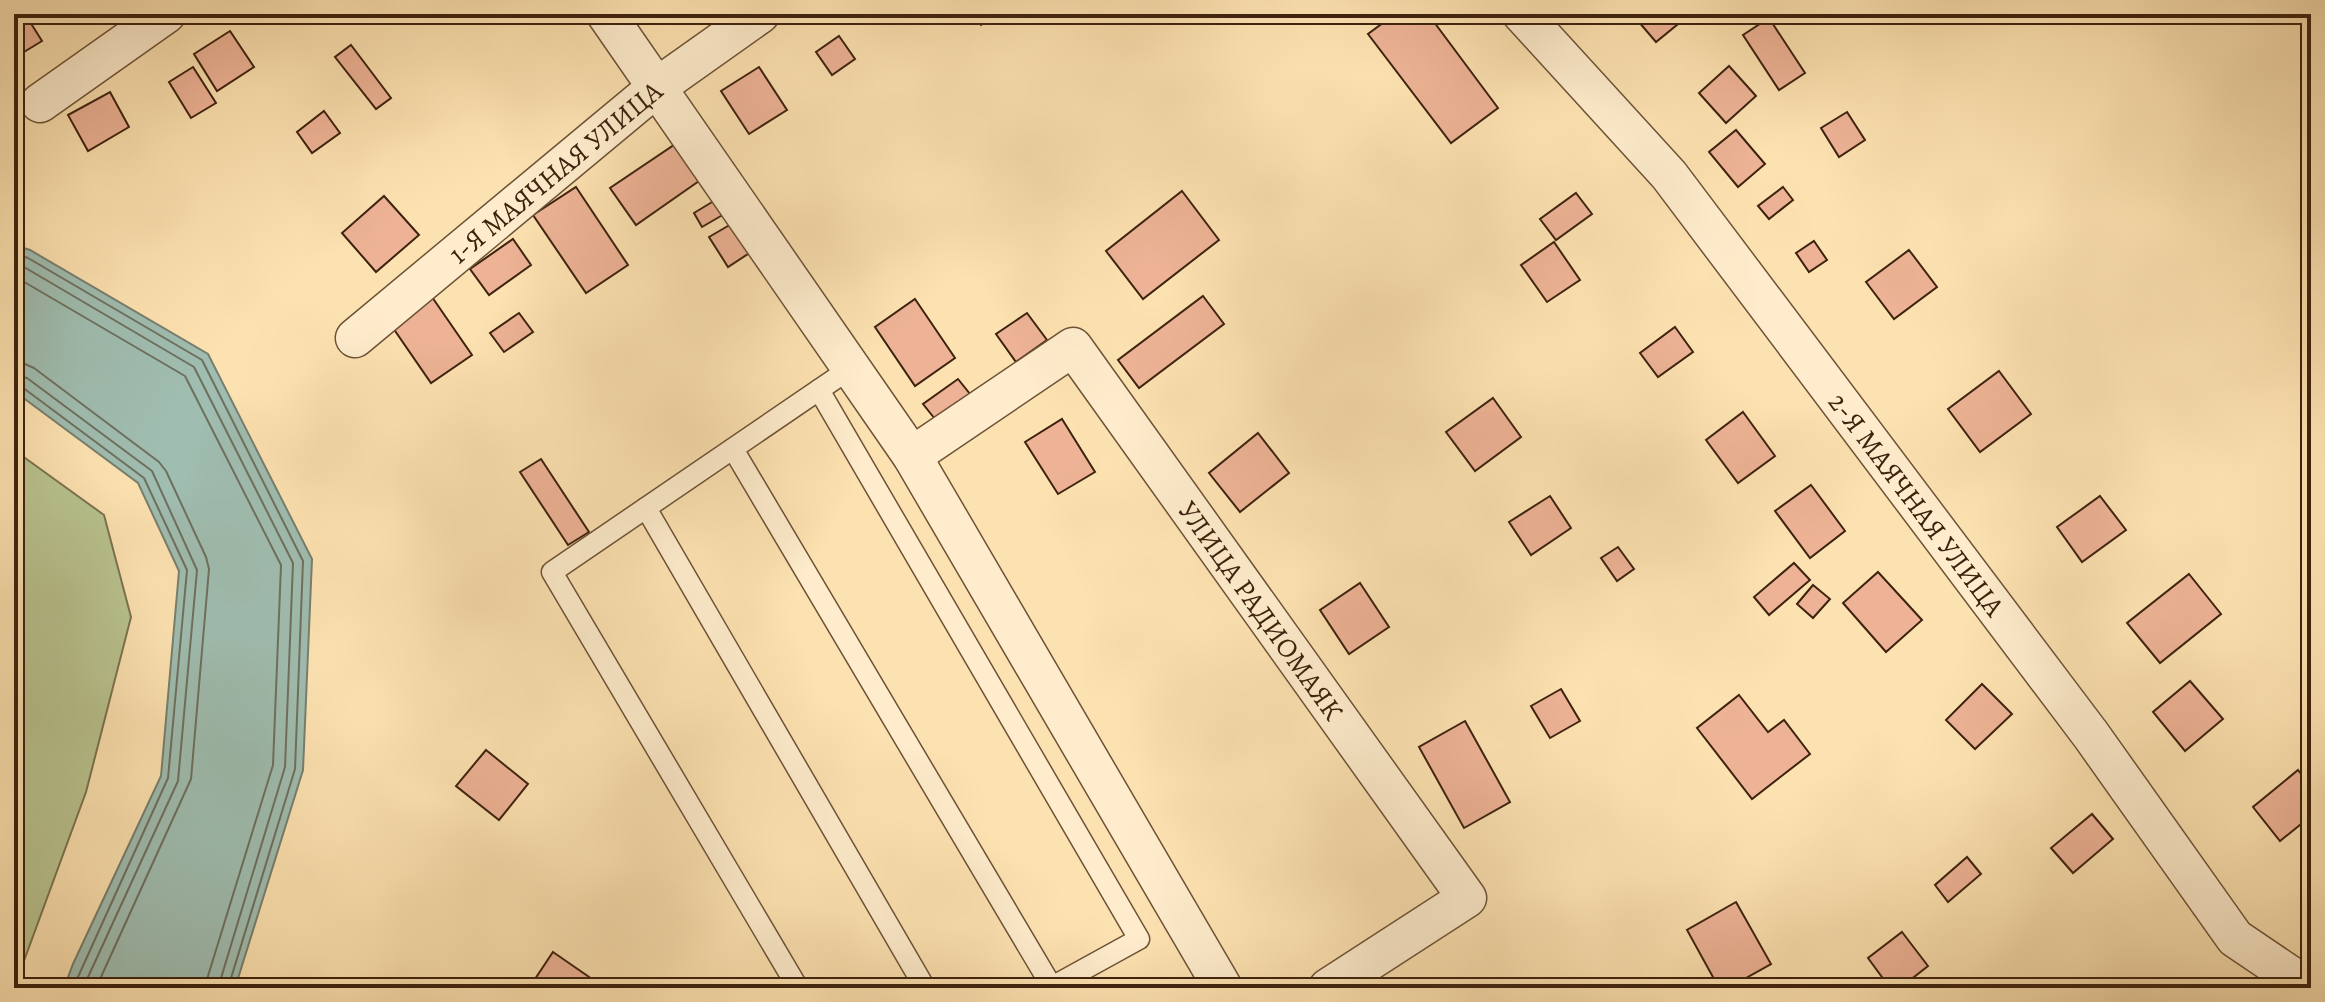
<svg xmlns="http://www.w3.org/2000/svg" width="2325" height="1002" font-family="Alegreya,serif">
<rect width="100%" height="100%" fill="#fde2b1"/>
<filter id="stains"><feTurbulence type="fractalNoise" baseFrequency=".0025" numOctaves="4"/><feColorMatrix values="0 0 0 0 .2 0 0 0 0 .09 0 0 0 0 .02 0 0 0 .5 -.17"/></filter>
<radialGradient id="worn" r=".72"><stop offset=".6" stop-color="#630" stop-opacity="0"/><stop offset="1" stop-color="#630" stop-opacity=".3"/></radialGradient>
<!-- green -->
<polygon fill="#b9c490" stroke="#7b734f" stroke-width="2" points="14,450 104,515 131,617 86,792 14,988"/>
<!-- water -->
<polygon fill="#9fbdb0" stroke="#787f6f" stroke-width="2" points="14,245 30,250 208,354 312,559 303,770 235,988 64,988 73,964 161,776 179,571 138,483 14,391"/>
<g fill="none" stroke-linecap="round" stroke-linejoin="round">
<!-- shore -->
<g stroke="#6e705f" stroke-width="2">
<polyline points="14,253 28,258 202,360 303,561 295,769 228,988"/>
<polyline points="14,264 24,267 194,367 293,563 285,767 218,988"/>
<polyline points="14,276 185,376 281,565 273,765 208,976 206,988"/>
<polyline points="14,363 25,364 34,368 159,462 166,471 206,557 209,569 191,779 96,988"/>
<polyline points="14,375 27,378 152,471 197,570 178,781 83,988"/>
<polyline points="14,385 22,387 144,478 187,570 168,778 73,988"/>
</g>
</g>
<!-- building -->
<g fill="#eeb396" stroke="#3d220e" stroke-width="2">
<polygon points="14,14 25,14 42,41 14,58"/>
<polygon points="974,14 999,14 981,25"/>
<polygon points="1395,14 1428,14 1498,108 1451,143 1368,34"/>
<polygon points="1632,14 1670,14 1678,24 1656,42"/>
<polygon points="1769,18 1805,73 1779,90 1743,35"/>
<polygon points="230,31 254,67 217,91 194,54"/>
<polygon points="839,36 855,59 832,75 816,52"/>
<polygon points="351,45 391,98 376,109 335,57"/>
<polygon points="1729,66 1756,96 1726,123 1699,93"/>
<polygon points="193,67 216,103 191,118 169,82"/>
<polygon points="759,67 787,110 749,134 721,91"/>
<polygon points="110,92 129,127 88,151 68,115"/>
<polygon points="324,111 340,133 312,153 297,132"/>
<polygon points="1847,112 1865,140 1839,157 1821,128"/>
<polygon points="1736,130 1765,164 1738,187 1709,152"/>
<polygon points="674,145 699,181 636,225 610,188"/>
<polygon points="576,187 628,265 586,293 533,215"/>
<polygon points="1783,187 1793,200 1769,219 1758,206"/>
<polygon points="1182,191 1219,240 1143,299 1106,251"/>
<polygon points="1576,193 1592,214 1556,240 1540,219"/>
<polygon points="384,196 419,235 376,272 342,233"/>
<polygon points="717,199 726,213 702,227 694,213"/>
<polygon points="733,223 751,252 728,267 709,237"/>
<polygon points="513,239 531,265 489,295 470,269"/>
<polygon points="1814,241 1827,260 1809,272 1796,253"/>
<polygon points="1554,242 1580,280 1547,302 1521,265"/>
<polygon points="1909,250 1937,287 1894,319 1866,282"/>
<polygon points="1203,296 1224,324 1139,388 1118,360"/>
<polygon points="432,297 472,355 431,383 391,325"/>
<polygon points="915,299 955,358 915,386 875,327"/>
<polygon points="519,313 533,332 504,352 490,333"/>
<polygon points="1027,313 1047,340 1016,362 996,334"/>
<polygon points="1675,327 1693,352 1658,377 1640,353"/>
<polygon points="1999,371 2031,414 1980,452 1948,409"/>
<polygon points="958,379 970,394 935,419 923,404"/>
<polygon points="1493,398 1521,437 1475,471 1446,432"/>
<polygon points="1743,412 1775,456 1738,483 1706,440"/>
<polygon points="1062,419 1095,472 1058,494 1025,442"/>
<polygon points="1258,433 1289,473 1240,512 1209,473"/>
<polygon points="541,459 589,532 568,545 520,472"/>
<polygon points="1811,485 1845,531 1810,558 1775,511"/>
<polygon points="1550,496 1571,528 1531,555 1509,522"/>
<polygon points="2100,496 2126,530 2082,562 2057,527"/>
<polygon points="1618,547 1634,569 1617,581 1601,558"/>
<polygon points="1794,563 1810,580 1769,615 1754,597"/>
<polygon points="1878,572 1922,620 1886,652 1843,603"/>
<polygon points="2189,574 2221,614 2160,663 2127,623"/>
<polygon points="1360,583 1389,627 1349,654 1320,610"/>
<polygon points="1813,585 1830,599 1813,618 1797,604"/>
<polygon points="2190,681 2223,719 2185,751 2153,712"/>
<polygon points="1982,684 2012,714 1975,749 1946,720"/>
<polygon points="1561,689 1580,721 1550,738 1531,706"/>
<polygon points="1739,695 1768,732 1784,720 1810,754 1752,799 1697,728"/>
<polygon points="1465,721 1510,802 1464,828 1419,747"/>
<polygon points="486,750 528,784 499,820 456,786"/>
<polygon points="2298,770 2311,787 2311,816 2280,841 2253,807"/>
<polygon points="2092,814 2113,839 2073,873 2051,848"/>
<polygon points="1967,857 1981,874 1948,902 1935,885"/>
<polygon points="1736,902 1771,964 1728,988 1719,988 1687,930"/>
<polygon points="1902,932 1928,966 1900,988 1890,988 1868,958"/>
<polygon points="553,952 605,988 541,988 533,982"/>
</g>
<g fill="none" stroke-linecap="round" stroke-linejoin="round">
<defs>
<g id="lane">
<polyline points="819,390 1139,939 1050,988"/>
<polyline points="733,449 1052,987"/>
<polyline points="646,508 925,988"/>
<polyline points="798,988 552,572 851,368"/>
</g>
<g id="street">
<polyline points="606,14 912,456 1223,988"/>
<path id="s1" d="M 1522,14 L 1669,175 L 2091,735 L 2235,938 L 2306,986 L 2311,987"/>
<polyline points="40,103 166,14"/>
<path id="s2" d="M 355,338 L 657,87 L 760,14"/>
<path id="s3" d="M 912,456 L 1073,347 L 1467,898 L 1328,988"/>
</g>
</defs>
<!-- lane casing -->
<use href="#lane" stroke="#6d5237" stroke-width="23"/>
<!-- street casing -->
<use href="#street" stroke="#6d5237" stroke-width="41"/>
<!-- lane -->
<use href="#lane" stroke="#feeccc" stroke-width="20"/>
<!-- street -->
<use href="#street" stroke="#feeccc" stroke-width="38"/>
</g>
<g text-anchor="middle" stroke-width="6" stroke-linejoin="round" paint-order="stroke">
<!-- street labels -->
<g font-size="28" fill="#3d220e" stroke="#feeccc">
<text dy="10" stroke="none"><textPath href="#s2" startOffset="260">1-Я МАЯЧНАЯ УЛИЦА</textPath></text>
<text dy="10" stroke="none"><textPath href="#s1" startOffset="630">2-Я МАЯЧНАЯ УЛИЦА</textPath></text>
<text dy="10" stroke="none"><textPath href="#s3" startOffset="518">УЛИЦА РАДИОМАЯК</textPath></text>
</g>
</g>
<!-- margin -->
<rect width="2325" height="1002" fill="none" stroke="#fde2b1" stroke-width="48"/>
<rect x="16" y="16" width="2293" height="970" fill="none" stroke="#3d220e" stroke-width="4"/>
<rect x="24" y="24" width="2277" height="954" fill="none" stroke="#3d220e" stroke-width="2"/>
<rect width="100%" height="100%" filter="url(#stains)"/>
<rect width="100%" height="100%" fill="url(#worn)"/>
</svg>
